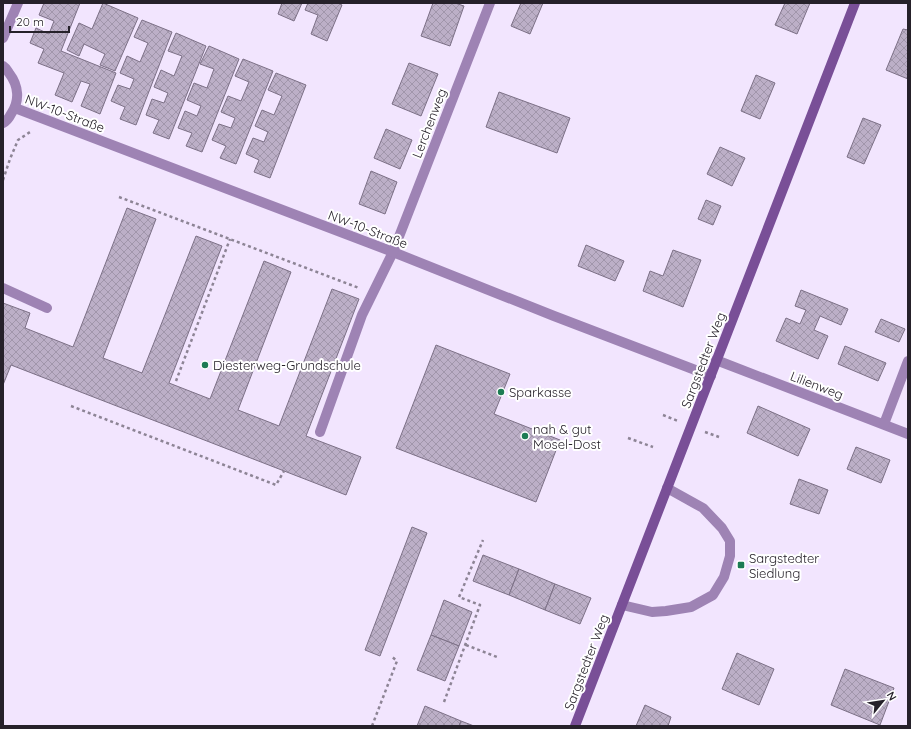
<svg xmlns="http://www.w3.org/2000/svg" width="911" height="729" font-family="Quicksand,sans-serif">
<defs>
<pattern id="building-cross-hatch" width="8" height="8" patternUnits="userSpaceOnUse"><rect width="8" height="8" fill="#bcafc7"/><path d="M0 0l8 8M0 8l8-8" fill="none" stroke="#a196ab"/></pattern>
</defs>
<rect width="100%" height="100%" fill="#f2e5fe"/>
<!-- building -->
<g fill="url(#building-cross-hatch)" stroke="#7c7086">
<polygon points="44,3 80,3 61,51 116,73 100,114 81,106 90,84 81,81 72,102 55,95 64,73 38,63 44,49 30,43 36,28 49,34 54,21 39,15"/>
<polygon points="103,3 138,18 115,71 100,65 105,54 84,44 79,56 67,50 79,23 92,29"/>
<polygon points="282,3 302,3 294,21 278,14"/>
<polygon points="308,3 338,3 342,5 327,41 311,34 318,15 305,10"/>
<polygon points="433,3 455,3 464,6 450,46 421,36"/>
<polygon points="521,3 543,3 530,34 511,26"/>
<polygon points="785,3 810,3 797,34 775,25"/>
<polygon points="142,20 172,32 136,125 120,119 125,107 111,101 118,85 130,89 134,79 120,73 127,56 140,62 148,43 134,37"/>
<polygon points="903,29 908,30 908,79 886,70"/>
<polygon points="176,33 206,46 169,139 153,133 159,120 146,115 152,99 164,103 168,93 154,87 161,70 174,76 182,56 168,51"/>
<polygon points="209,46 239,59 202,152 186,146 192,133 178,128 185,111 197,116 201,106 187,100 194,83 207,88 214,69 200,64"/>
<polygon points="243,59 273,71 236,164 220,158 226,146 212,140 219,124 231,128 235,118 221,112 228,96 241,101 249,82 235,76"/>
<polygon points="409,63 438,74 421,116 392,104"/>
<polygon points="276,73 306,85 270,178 254,172 259,160 246,154 253,138 264,142 268,132 255,126 262,110 274,115 282,96 268,90"/>
<polygon points="756,75 775,83 760,119 741,111"/>
<polygon points="499,92 570,118 557,153 486,127"/>
<polygon points="863,118 881,125 864,164 847,157"/>
<polygon points="386,129 412,140 400,169 374,158"/>
<polygon points="720,147 745,158 732,186 707,174"/>
<polygon points="371,171 397,182 385,214 359,204"/>
<polygon points="706,200 721,206 713,225 698,219"/>
<polygon points="127,208 156,219 103,358 142,373 196,236 222,246 169,383 210,399 264,261 291,272 238,410 279,426 332,289 359,299 306,436 361,457 346,495 11,365 3,385 3,303 30,313 25,328 73,347"/>
<polygon points="586,245 624,261 615,281 578,266"/>
<polygon points="673,250 701,260 683,307 643,291 650,271 663,276"/>
<polygon points="801,290 848,309 841,325 820,316 814,330 828,336 818,359 776,341 786,318 800,324 806,310 795,306"/>
<polygon points="881,319 905,329 899,342 875,332"/>
<polygon points="436,345 510,374 494,414 560,440 536,502 396,448"/>
<polygon points="845,346 886,363 878,381 838,364"/>
<polygon points="758,406 810,429 798,456 747,433"/>
<polygon points="856,447 890,460 881,483 847,469"/>
<polygon points="799,479 828,490 819,514 790,504"/>
<polygon points="412,527 427,533 380,656 365,650"/>
<polygon points="483,555 519,569 509,595 473,581"/>
<polygon points="519,569 555,584 545,610 509,595"/>
<polygon points="555,584 591,598 580,624 545,610"/>
<polygon points="444,600 472,612 459,646 431,635"/>
<polygon points="431,635 459,646 445,681 417,670"/>
<polygon points="737,653 774,669 759,705 722,689"/>
<polygon points="845,669 894,688 880,725 831,705"/>
<polygon points="645,705 671,717 668,726 636,726"/>
<polygon points="425,706 461,721 459,726 417,726"/>
<polygon points="461,721 474,726 459,726"/>
</g>
<g fill="none" stroke-linecap="round" stroke-linejoin="round">
<!-- path -->
<g stroke="#8d8495" stroke-width="2.5" stroke-dasharray="3 3" stroke-linecap="butt">
<polyline points="3,180 10,159 18,140 30,132"/>
<polyline points="119,197 359,288"/>
<polyline points="176,381 230,239"/>
<polyline points="71,406 276,485 284,471"/>
<polyline points="663,415 678,421"/>
<polyline points="705,432 719,437"/>
<polyline points="628,438 653,447"/>
<polyline points="466,645 497,657"/>
<polyline points="444,702 480,605 459,597 483,540"/>
<polyline points="372,726 397,661 391,656"/>
</g>
<!-- lane -->
<g stroke="#9e83b4" stroke-width="10">
<polyline points="3,288 47,308"/>
<polyline points="320,432 362,315 393,252"/>
<polyline points="622,605 652,612 666,611 691,607 713,595 724,577 730,556 730,541 722,528 703,508 667,488"/>
</g>
<!-- street -->
<g stroke="#9e83b4" stroke-width="10">
<polyline points="3,38 18,3"/>
<path d="M 3,66 C 6,68 7,70 9,73 C 19,86 20,101 11,114 C 9,118 7,121 3,123"/>
<polyline points="15,108 393,252 554,316 711,376"/>
<polyline points="393,252 490,3"/>
<polyline points="716,360 908,434"/>
<polyline points="884,424 908,361"/>
</g>
<!-- secondary -->
<polyline stroke="#794f97" stroke-width="10" points="575,726 855,3"/>
</g>
<!-- markers -->
<g fill="#1c7c53" stroke="#fff" stroke-width="1.5">
<circle cx="205" cy="365" r="4"/>
<circle cx="501" cy="392" r="4"/>
<circle cx="525" cy="436" r="4"/>
<rect x="737" y="561" width="8" height="8" rx="2"/>
</g>
<g text-anchor="middle" stroke-width="4" stroke-linejoin="round" paint-order="stroke">
<!-- street labels -->
<g font-size="13" fill="#26212a" stroke="#fff">
<text transform="translate(65 113) rotate(21)" y="5">NW-10-Straße</text>
<text transform="translate(429 123) rotate(-69)" y="5">Lerchenweg</text>
<text transform="translate(368 229) rotate(21)" y="5">NW-10-Straße</text>
<text transform="translate(703 360) rotate(-69)" y="5">Sargstedter Weg</text>
<text transform="translate(817 385) rotate(21)" y="5">Lilienweg</text>
<text transform="translate(586 662) rotate(-69)" y="5">Sargstedter Weg</text>
</g>
<!-- poi labels -->
<g font-size="13" fill="#26212a" stroke="#fff" text-anchor="start">
<text x="213" y="370">Diesterweg-Grundschule</text>
<text x="509" y="397">Sparkasse</text>
<text x="533" y="434">nah &amp; gut<tspan x="533" dy="15">Mosel-Dost</tspan></text>
<text x="749" y="563">Sargstedter<tspan x="749" dy="15">Siedlung</tspan></text>
</g>
</g>
<!-- border -->
<rect width="911" height="729" fill="none" stroke="#26212a" stroke-width="8"/>
<!-- north arrow -->
<g transform="translate(883 701) rotate(60)" stroke="#ffffff" stroke-width="3" paint-order="stroke">
<path d="M0-3L7 15L0 10L-7 15Z" fill="#26212a"/>
<text y="-6" font-size="11" font-weight="bold" text-anchor="middle" fill="#26212a">N</text>
</g>
<!-- scale -->
<path d="M10 26v6h59v-6" fill="none" stroke="#26212a" stroke-width="2"/>
<text x="16" y="26" font-size="12" fill="#26212a" stroke="#ffffff" stroke-width="3" paint-order="stroke">20 m</text>
</svg>
